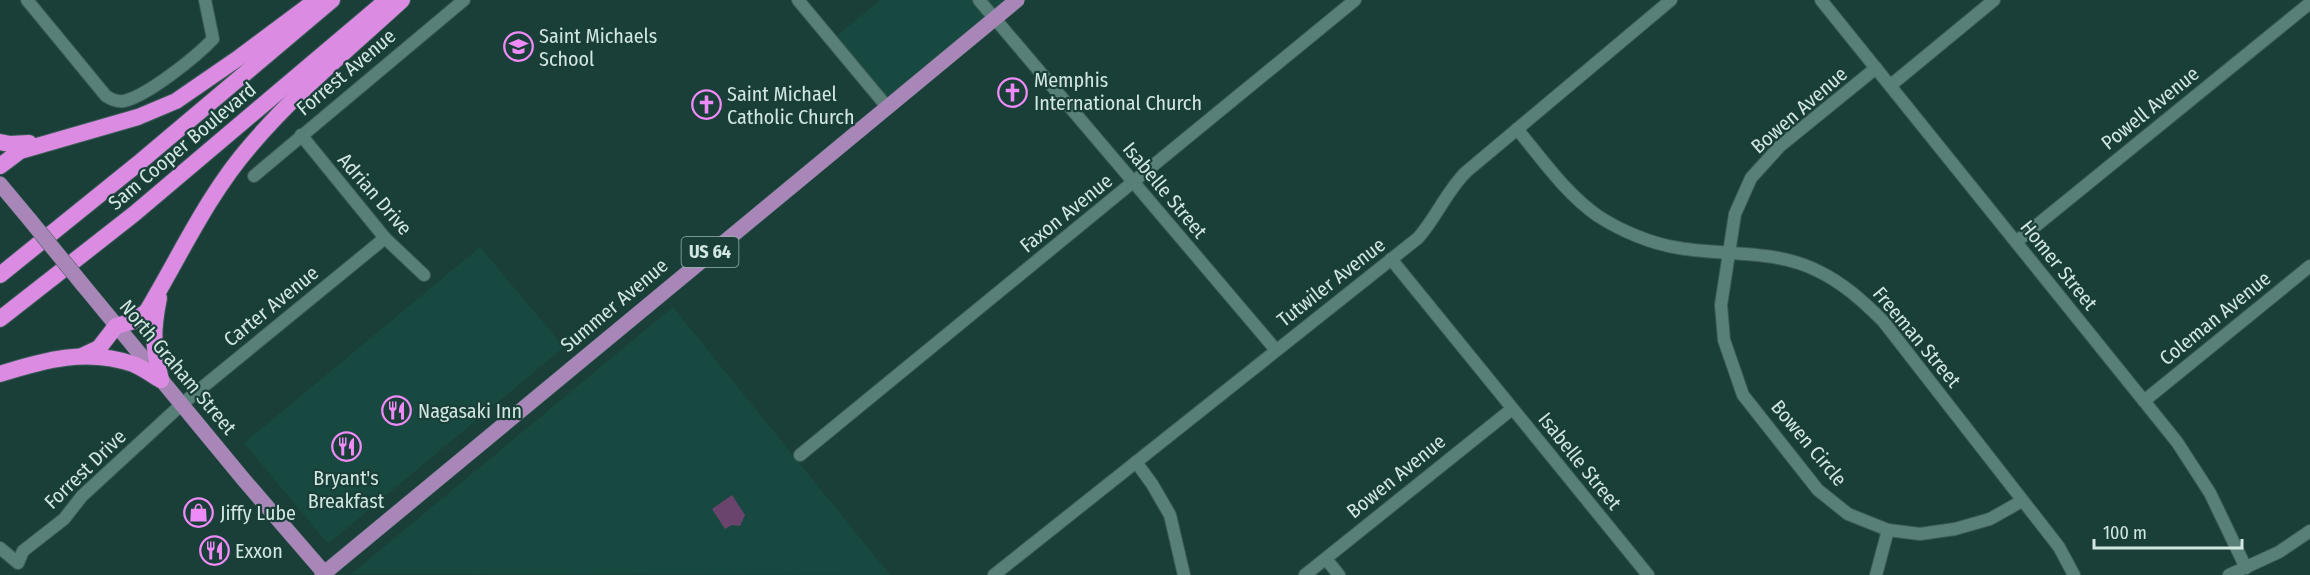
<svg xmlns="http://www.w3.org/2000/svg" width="2310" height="575" font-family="'Fira Sans Condensed',sans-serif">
<rect width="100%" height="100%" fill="#193f38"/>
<!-- built -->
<g fill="#174941">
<polygon points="880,0 1017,0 888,108 832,40"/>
<polygon points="480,247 564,347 328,544 244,443"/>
<polygon points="673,307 890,575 351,574"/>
</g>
<!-- green -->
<polygon fill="#6b446e" points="732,495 745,515 740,526 732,525 725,529 712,509"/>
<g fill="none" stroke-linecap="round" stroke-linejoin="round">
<defs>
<g id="minor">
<path d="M 27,0 L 106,96 C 112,100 117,102 124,101 C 147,96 196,57 213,39 L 205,0"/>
<polyline points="798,0 888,108"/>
<polyline points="979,0 1276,350"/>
<polyline points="1821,0 2177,442 2210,493 2246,568"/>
<polyline points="1876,68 1780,146 1751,178 1735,214 1721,305 1724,340 1743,395 1818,490 1848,514 1888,530 1920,534 1955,529 1990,519 2022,501"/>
<polyline points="1891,85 1994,0"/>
<path d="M 1517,129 C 1542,159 1566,194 1598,216 C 1621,231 1652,244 1679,248 C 1725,256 1775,249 1818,271 C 1843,283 1863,301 1883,321 L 2059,547 L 2074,575"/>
<polyline points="301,135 385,238 424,275"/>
<polyline points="254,176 464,0"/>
<polyline points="2016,242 2310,3"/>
<polyline points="1391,259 1648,575"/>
<polyline points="2144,401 2310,266"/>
<polyline points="800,455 1355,0"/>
<polyline points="1136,462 1152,484 1170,515 1184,575"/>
<polyline points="0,548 18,563 23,551 64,519 82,496 182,404 385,238"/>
<polyline points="1326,559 1339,575"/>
<path d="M 994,575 L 1418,238 C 1436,218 1446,192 1466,172 L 1671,0"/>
<polyline points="1305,575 1512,409"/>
<polyline points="1876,575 1888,530"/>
<polyline points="2229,575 2279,552 2310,531"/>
</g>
<g id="major">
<polyline points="0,184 30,220"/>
<polyline points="83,285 244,480 326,575"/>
<polyline points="322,575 1017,0"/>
</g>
<g id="highway">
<polyline points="0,142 10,144 29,143"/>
<polyline points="0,166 20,151 138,117 176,101 240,57 315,1"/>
<polyline points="0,275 140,162 332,0"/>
<path d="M 159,298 C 152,332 153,347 161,380"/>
<polyline points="0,319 134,214 387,0"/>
<path d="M 82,356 L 99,348 L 116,326 L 134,321 L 147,311 C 180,256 208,194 251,145 C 296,92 351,47 402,0"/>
<path d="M 0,374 C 44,360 87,348 133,364 C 143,368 152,375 161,380"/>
</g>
</defs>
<!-- minor casing -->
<use href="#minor" stroke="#3b5b56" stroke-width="14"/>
<!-- major casing -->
<use href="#major" stroke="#3b5b56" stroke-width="16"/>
<!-- highway casing -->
<use href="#highway" stroke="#3b5b56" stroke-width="18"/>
<!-- minor -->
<use href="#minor" stroke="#598078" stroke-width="12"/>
<!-- major -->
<use href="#major" stroke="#a887b8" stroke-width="15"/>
<!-- highway -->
<use href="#highway" stroke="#dc8be3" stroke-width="16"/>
<defs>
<polyline id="major-bridge" points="30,220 83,285"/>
</defs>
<!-- major-bridge casing -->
<use href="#major-bridge" stroke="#3b5b56" stroke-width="16" stroke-linecap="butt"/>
<!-- major-bridge -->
<use href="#major-bridge" stroke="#a887b8" stroke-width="15"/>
</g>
<!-- icons -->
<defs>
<symbol id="school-ring" viewBox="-11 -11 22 22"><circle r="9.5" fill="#193f38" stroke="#ef8bf7" stroke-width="1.5"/><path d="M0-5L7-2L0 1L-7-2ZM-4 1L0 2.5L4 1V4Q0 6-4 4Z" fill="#ef8bf7"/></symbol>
<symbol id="church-ring" viewBox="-11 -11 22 22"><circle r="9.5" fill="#193f38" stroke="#ef8bf7" stroke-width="1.5"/><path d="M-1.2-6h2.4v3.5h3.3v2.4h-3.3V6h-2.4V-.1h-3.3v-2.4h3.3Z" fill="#ef8bf7"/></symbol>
<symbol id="restaurant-ring" viewBox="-11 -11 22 22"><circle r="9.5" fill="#193f38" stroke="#ef8bf7" stroke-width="1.5"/><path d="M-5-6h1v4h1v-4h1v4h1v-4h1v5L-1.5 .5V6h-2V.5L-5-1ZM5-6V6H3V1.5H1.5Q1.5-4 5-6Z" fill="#ef8bf7"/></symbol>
<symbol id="shop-ring" viewBox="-11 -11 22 22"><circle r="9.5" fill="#193f38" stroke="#ef8bf7" stroke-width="1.5"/><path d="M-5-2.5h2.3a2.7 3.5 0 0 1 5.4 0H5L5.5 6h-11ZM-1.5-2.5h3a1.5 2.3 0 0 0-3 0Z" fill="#ef8bf7"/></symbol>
</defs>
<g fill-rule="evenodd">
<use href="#school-ring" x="502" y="30" width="33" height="33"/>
<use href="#church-ring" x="996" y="76" width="33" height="33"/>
<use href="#church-ring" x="690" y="88" width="33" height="33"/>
<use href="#restaurant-ring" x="380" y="394" width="33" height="33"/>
<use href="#restaurant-ring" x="330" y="430" width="33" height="33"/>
<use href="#shop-ring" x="182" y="496" width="33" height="33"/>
<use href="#restaurant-ring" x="198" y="534" width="33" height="33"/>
</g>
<g text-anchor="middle" stroke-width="4.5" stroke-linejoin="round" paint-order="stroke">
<!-- shield labels -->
<rect fill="#193f38" stroke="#9ab4af" stroke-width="1.5" x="681.5" y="237" width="57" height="30" rx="4.5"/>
<g font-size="18" font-weight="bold" fill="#d2e6e2">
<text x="710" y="258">US 64</text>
</g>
<!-- poi labels -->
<g font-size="20" fill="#d2e6e2" stroke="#193f38" text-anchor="start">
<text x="539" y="43">Saint Michaels<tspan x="539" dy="23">School</tspan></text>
<text x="1034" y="87">Memphis<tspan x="1034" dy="23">International Church</tspan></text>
<text x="727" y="101">Saint Michael<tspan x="727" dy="23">Catholic Church</tspan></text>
<text x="418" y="418">Nagasaki Inn</text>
<text x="346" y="485" text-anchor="middle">Bryant's<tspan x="346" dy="23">Breakfast</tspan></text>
<text x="220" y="520">Jiffy Lube</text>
<text x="235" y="558">Exxon</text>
</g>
<!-- street labels -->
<g font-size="20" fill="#d2e6e2" stroke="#193f38">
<text transform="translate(346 72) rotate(-40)" y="7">Forrest Avenue</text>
<text transform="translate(2150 108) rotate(-39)" y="7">Powell Avenue</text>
<text transform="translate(1799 110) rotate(-41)" y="7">Bowen Avenue</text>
<text transform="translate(182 146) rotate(-40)" y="7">Sam Cooper Boulevard</text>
<text transform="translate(1165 190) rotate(50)" y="7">Isabelle Street</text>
<text transform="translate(375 194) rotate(49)" y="7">Adrian Drive</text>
<text transform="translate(1066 213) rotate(-39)" y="7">Faxon Avenue</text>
<text transform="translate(2059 265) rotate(51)" y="7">Homer Street</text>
<text transform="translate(1331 282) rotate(-38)" y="7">Tutwiler Avenue</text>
<text transform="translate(614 305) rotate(-40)" y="7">Summer Avenue</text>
<text transform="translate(271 306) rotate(-39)" y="7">Carter Avenue</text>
<text transform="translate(2215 318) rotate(-39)" y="7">Coleman Avenue</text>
<text transform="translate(1917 337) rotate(50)" y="7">Freeman Street</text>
<text transform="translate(178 367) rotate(50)" y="7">North Graham Street</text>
<text transform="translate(1809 443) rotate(50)" y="7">Bowen Circle</text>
<text transform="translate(1580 461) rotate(51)" y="7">Isabelle Street</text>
<text transform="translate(85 469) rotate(-44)" y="7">Forrest Drive</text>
<text transform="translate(1396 476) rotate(-39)" y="7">Bowen Avenue</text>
</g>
</g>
<!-- scale -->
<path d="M2094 539v9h148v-9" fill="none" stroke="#d2e6e2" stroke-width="3"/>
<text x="2103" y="539" font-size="18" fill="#d2e6e2" stroke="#193f38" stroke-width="4.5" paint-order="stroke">100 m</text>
</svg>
